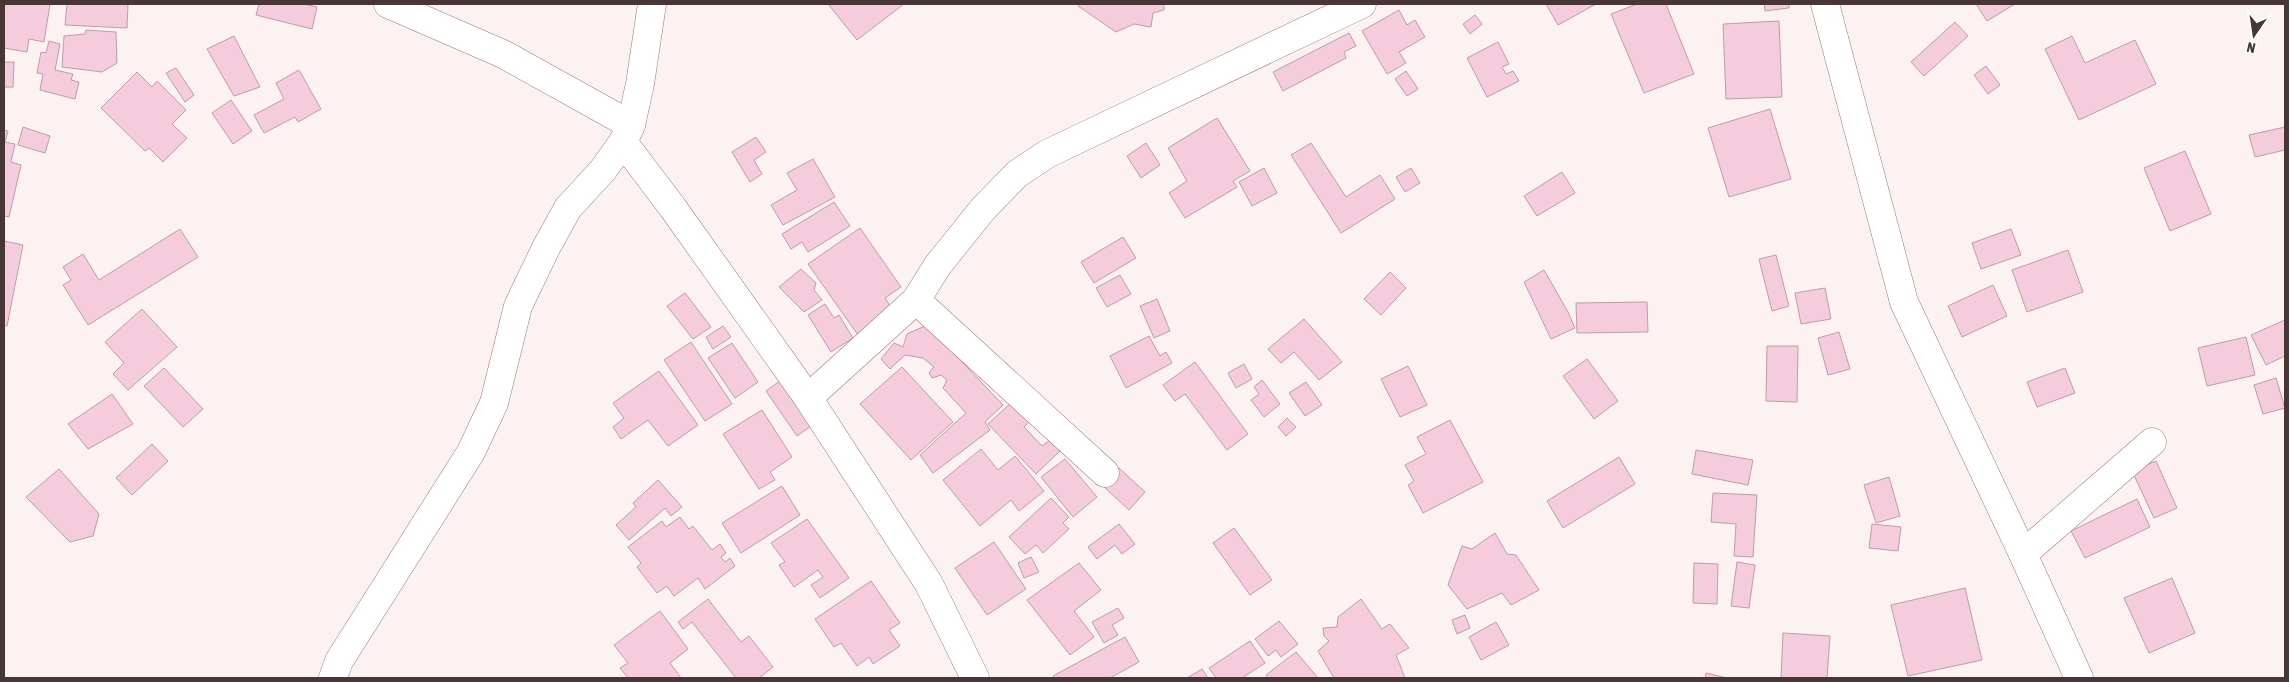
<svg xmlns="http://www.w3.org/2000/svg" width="2289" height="682" font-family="'Asap Condensed',sans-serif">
<rect width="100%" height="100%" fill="#fbf2f1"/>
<!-- building -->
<g fill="#f4ccdc" stroke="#c19bab">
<polygon points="4,4 50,4 44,42 29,39 27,52 4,48"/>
<polygon points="67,4 128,4 127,28 65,25"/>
<polygon points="259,4 303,4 317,7 312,29 256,15"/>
<polygon points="828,4 904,4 857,40"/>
<polygon points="1079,4 1164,4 1164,10 1153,13 1151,27 1134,24 1116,32 1078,6"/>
<polygon points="1546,4 1596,4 1558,25"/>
<polygon points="1637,4 1666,4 1694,74 1644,93 1611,14"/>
<polygon points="1764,4 1789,4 1789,8 1765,11"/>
<polygon points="1976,4 2015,4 1987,21"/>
<polygon points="1399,10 1407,25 1415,20 1425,37 1399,52 1406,63 1387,74 1362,31"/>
<polygon points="1475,15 1482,24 1470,34 1463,24"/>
<polygon points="1779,21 1782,97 1726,99 1723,24"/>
<polygon points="1955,22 1968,36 1924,76 1911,62"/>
<polygon points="86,30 116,32 117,63 102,72 62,67 64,36 85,34"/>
<polygon points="1349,33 1356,46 1344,52 1346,58 1283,91 1273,72"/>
<polygon points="234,36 260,87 234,96 207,49"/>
<polygon points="2072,36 2085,63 2135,40 2156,84 2079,120 2045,49"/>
<polygon points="49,41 60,44 55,70 73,74 71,80 79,82 75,99 40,90 43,74 37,73 41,52 46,53"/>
<polygon points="1498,42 1509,64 1502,67 1506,74 1513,71 1519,81 1487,97 1467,58"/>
<polygon points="4,62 14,62 13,87 4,87"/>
<polygon points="1986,66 2000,85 1988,94 1974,75"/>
<polygon points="176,68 194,95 185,102 166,73"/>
<polygon points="299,70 321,109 298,122 295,117 264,133 254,115 284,99 276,83"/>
<polygon points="1406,71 1418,89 1407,96 1395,79"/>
<polygon points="137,72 152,87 157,81 186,110 172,124 187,138 163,162 149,148 145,151 101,108"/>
<polygon points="231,100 252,131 233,144 212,113"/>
<polygon points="1770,109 1791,179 1729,197 1708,128"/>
<polygon points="1217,118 1250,171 1233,181 1237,187 1185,218 1169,193 1187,181 1168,148"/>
<polygon points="23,127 50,136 45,153 18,145"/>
<polygon points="2285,127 2285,150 2255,157 2249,135"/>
<polygon points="4,130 8,131 5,142 15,144 11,162 21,165 9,217 4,216"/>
<polygon points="756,137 766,152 754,160 762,174 750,182 732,152"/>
<polygon points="1146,143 1160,165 1141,178 1127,156"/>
<polygon points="1311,143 1346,197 1380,175 1395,199 1341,233 1291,155"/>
<polygon points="2185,151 2211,214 2170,231 2144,168"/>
<polygon points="813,159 835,197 783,225 771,205 797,190 787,173"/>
<polygon points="1264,168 1277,193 1252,206 1239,182"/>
<polygon points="1411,168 1420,183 1405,192 1396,177"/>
<polygon points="1562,172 1575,193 1537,216 1524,196"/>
<polygon points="834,202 850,226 808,252 802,242 791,249 782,234"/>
<polygon points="860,228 901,287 885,298 893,310 858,335 808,264"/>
<polygon points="180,229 198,257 88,325 63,285 71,280 63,267 83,254 99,280"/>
<polygon points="2011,229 2021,255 1981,269 1972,243"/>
<polygon points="1123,237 1136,258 1094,283 1081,262"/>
<polygon points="4,241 23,245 7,326 4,326"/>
<polygon points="2068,250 2083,292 2027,312 2012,270"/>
<polygon points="1776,255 1789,306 1772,311 1759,259"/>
<polygon points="801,269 816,283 814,290 822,300 804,312 779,287"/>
<polygon points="1544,270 1568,312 1575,328 1551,339 1524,282"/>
<polygon points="1390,272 1406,288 1381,315 1364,299"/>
<polygon points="1120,275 1131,294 1107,307 1096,288"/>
<polygon points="1993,285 2007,316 1962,337 1948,306"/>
<polygon points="1825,288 1831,319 1801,324 1795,293"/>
<polygon points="685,293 711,327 693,339 667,306"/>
<polygon points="1157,299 1170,331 1154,338 1140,306"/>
<polygon points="1647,302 1648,332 1577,333 1576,303"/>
<polygon points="825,304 834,318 839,315 853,338 831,352 808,315"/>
<polygon points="142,309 177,347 128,390 113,374 124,363 105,342"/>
<polygon points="1304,319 1342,362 1319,380 1294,352 1281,363 1268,349"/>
<polygon points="2285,320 2285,356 2266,365 2251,335"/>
<polygon points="927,325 1003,405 985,422 990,430 933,473 920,455 966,413 943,388 947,380 941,375 932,378 929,373 934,367 923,358 905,355 890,369 881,359 894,343 903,347 907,334"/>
<polygon points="723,326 731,337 713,349 706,337"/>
<polygon points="1839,332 1850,369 1828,375 1818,338"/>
<polygon points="1149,336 1160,356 1166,352 1172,363 1126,388 1110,356"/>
<polygon points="2246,337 2255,375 2207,386 2198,348"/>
<polygon points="691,342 732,404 705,421 664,360"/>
<polygon points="732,343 758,382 735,398 708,358"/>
<polygon points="1767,346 1798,346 1797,402 1766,401"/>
<polygon points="1587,359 1618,401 1594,419 1563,376"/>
<polygon points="1195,362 1248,434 1227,450 1185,394 1175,401 1163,385"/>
<polygon points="1244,364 1252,379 1236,388 1228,373"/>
<polygon points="1408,366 1427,405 1400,417 1381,379"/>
<polygon points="902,367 953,422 911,460 860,404"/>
<polygon points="164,368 203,409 183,427 144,386"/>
<polygon points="2065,368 2075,393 2037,407 2027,382"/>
<polygon points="659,371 698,425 668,446 648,420 621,439 613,427 624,418 613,403"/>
<polygon points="784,378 815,423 797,436 766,391"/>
<polygon points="2276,378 2285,408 2263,414 2254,385"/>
<polygon points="1262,380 1280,404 1264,417 1251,400 1259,394 1254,387"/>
<polygon points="1306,382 1322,405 1305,416 1289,393"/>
<polygon points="112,394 133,424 88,449 68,424"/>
<polygon points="1012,402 1030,421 1024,427 1042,446 1050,440 1060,451 1036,474 988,424"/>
<polygon points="762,410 792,457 770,472 775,480 759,489 723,434"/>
<polygon points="1287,418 1296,427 1286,436 1278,427"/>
<polygon points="1450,420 1483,482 1423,513 1408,485 1414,481 1405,465 1426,454 1417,437"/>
<polygon points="152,444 168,461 132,495 116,478"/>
<polygon points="981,449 998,470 1015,456 1044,491 1019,511 1011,500 980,526 943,480"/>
<polygon points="1696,450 1753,460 1748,485 1692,474"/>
<polygon points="1619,457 1635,484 1563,528 1547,501"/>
<polygon points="1065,459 1097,497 1073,517 1041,477"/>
<polygon points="2156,461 2177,508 2154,518 2132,471"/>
<polygon points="1119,468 1145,492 1129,510 1103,486"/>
<polygon points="59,469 99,514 93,536 70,542 26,497"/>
<polygon points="1889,477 1900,516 1876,523 1864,485"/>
<polygon points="658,480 682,507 671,516 665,508 629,540 616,525 636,507 633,503"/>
<polygon points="782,486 800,515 741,553 722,523"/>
<polygon points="1713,493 1757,495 1753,557 1734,556 1736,524 1711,522"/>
<polygon points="1051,498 1069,517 1063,523 1069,529 1043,553 1036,545 1025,554 1009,537"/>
<polygon points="2137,499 2150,527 2085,558 2071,531"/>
<polygon points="680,517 689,529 693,526 712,550 720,544 726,553 721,557 725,562 730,558 735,566 705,589 698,578 674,596 667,586 657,593 637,567 641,563 628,547 662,521 666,527"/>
<polygon points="807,519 849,578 820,598 811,585 823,577 818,570 794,587 779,565 785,562 771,543"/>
<polygon points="1119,524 1135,544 1122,554 1115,545 1097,559 1088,547"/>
<polygon points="1872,524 1901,527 1898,551 1869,548"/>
<polygon points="1234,528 1272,580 1250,595 1213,543"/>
<polygon points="1495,533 1507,554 1516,555 1539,590 1511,605 1502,593 1467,609 1448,585 1462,546 1472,549"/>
<polygon points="994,542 1026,589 987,615 955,568"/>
<polygon points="1031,557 1039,572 1024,578 1018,563"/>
<polygon points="1737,562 1755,565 1749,608 1731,606"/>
<polygon points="1079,563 1101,590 1074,611 1094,637 1070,655 1027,600"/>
<polygon points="1694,563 1718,564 1717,604 1693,603"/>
<polygon points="2172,578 2195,633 2149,653 2124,598"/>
<polygon points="871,581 900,623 889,630 900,646 873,664 869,657 857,666 841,643 834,647 815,619"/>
<polygon points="1965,588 1982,660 1908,676 1891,605"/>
<polygon points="708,599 741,642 749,636 773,667 759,678 736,678 692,622 683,629 678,622"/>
<polygon points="1361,599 1382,629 1390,624 1409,648 1396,655 1405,678 1334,678 1318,651 1329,641 1324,636 1323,628 1337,627 1338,617"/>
<polygon points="1118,608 1124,618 1112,625 1118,635 1104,643 1092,622"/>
<polygon points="660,611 688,649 670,663 681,678 628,678 620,668 628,663 614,645"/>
<polygon points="1465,615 1470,628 1457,634 1452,620"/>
<polygon points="1279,621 1298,644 1281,657 1276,650 1268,656 1255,639"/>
<polygon points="1496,622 1509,645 1481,660 1469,637"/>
<polygon points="1783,633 1830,636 1827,678 1781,678"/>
<polygon points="1125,637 1139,662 1110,678 1054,678 1053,676"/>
<polygon points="1250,641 1265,663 1242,678 1216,678 1209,668"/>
<polygon points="1296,652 1318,678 1268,678 1266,675"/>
<polygon points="1202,669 1208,678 1187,678"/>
<polygon points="1706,673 1727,678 1705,678"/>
</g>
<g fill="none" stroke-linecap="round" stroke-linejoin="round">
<defs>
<g id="minor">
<polyline points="388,4 503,54 631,125"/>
<polyline points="1825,4 1904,302 2023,554 2079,678"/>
<polyline points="623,142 673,208 808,398 929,584 975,678"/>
<polyline points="916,300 1105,473"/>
<polyline points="808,398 916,300 938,265 983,209 1017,174 1047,154 1362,4"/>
<polyline points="2023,554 2152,442"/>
<polyline points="333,678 339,661 471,452 494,403 518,306 547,246 568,208 603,170 623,142 631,125 640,84 652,4"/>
</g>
</defs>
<!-- minor casing -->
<use href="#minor" stroke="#a07979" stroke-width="29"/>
<!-- minor -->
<use href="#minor" stroke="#fff" stroke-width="28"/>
</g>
<!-- border -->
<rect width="2289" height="682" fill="none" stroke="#473635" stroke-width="10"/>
<!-- north arrow -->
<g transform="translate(2254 35) rotate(193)" stroke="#ffffff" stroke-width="4" paint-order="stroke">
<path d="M0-4L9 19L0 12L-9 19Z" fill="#473635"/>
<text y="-8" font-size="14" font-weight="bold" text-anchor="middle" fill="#473635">N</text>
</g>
</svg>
